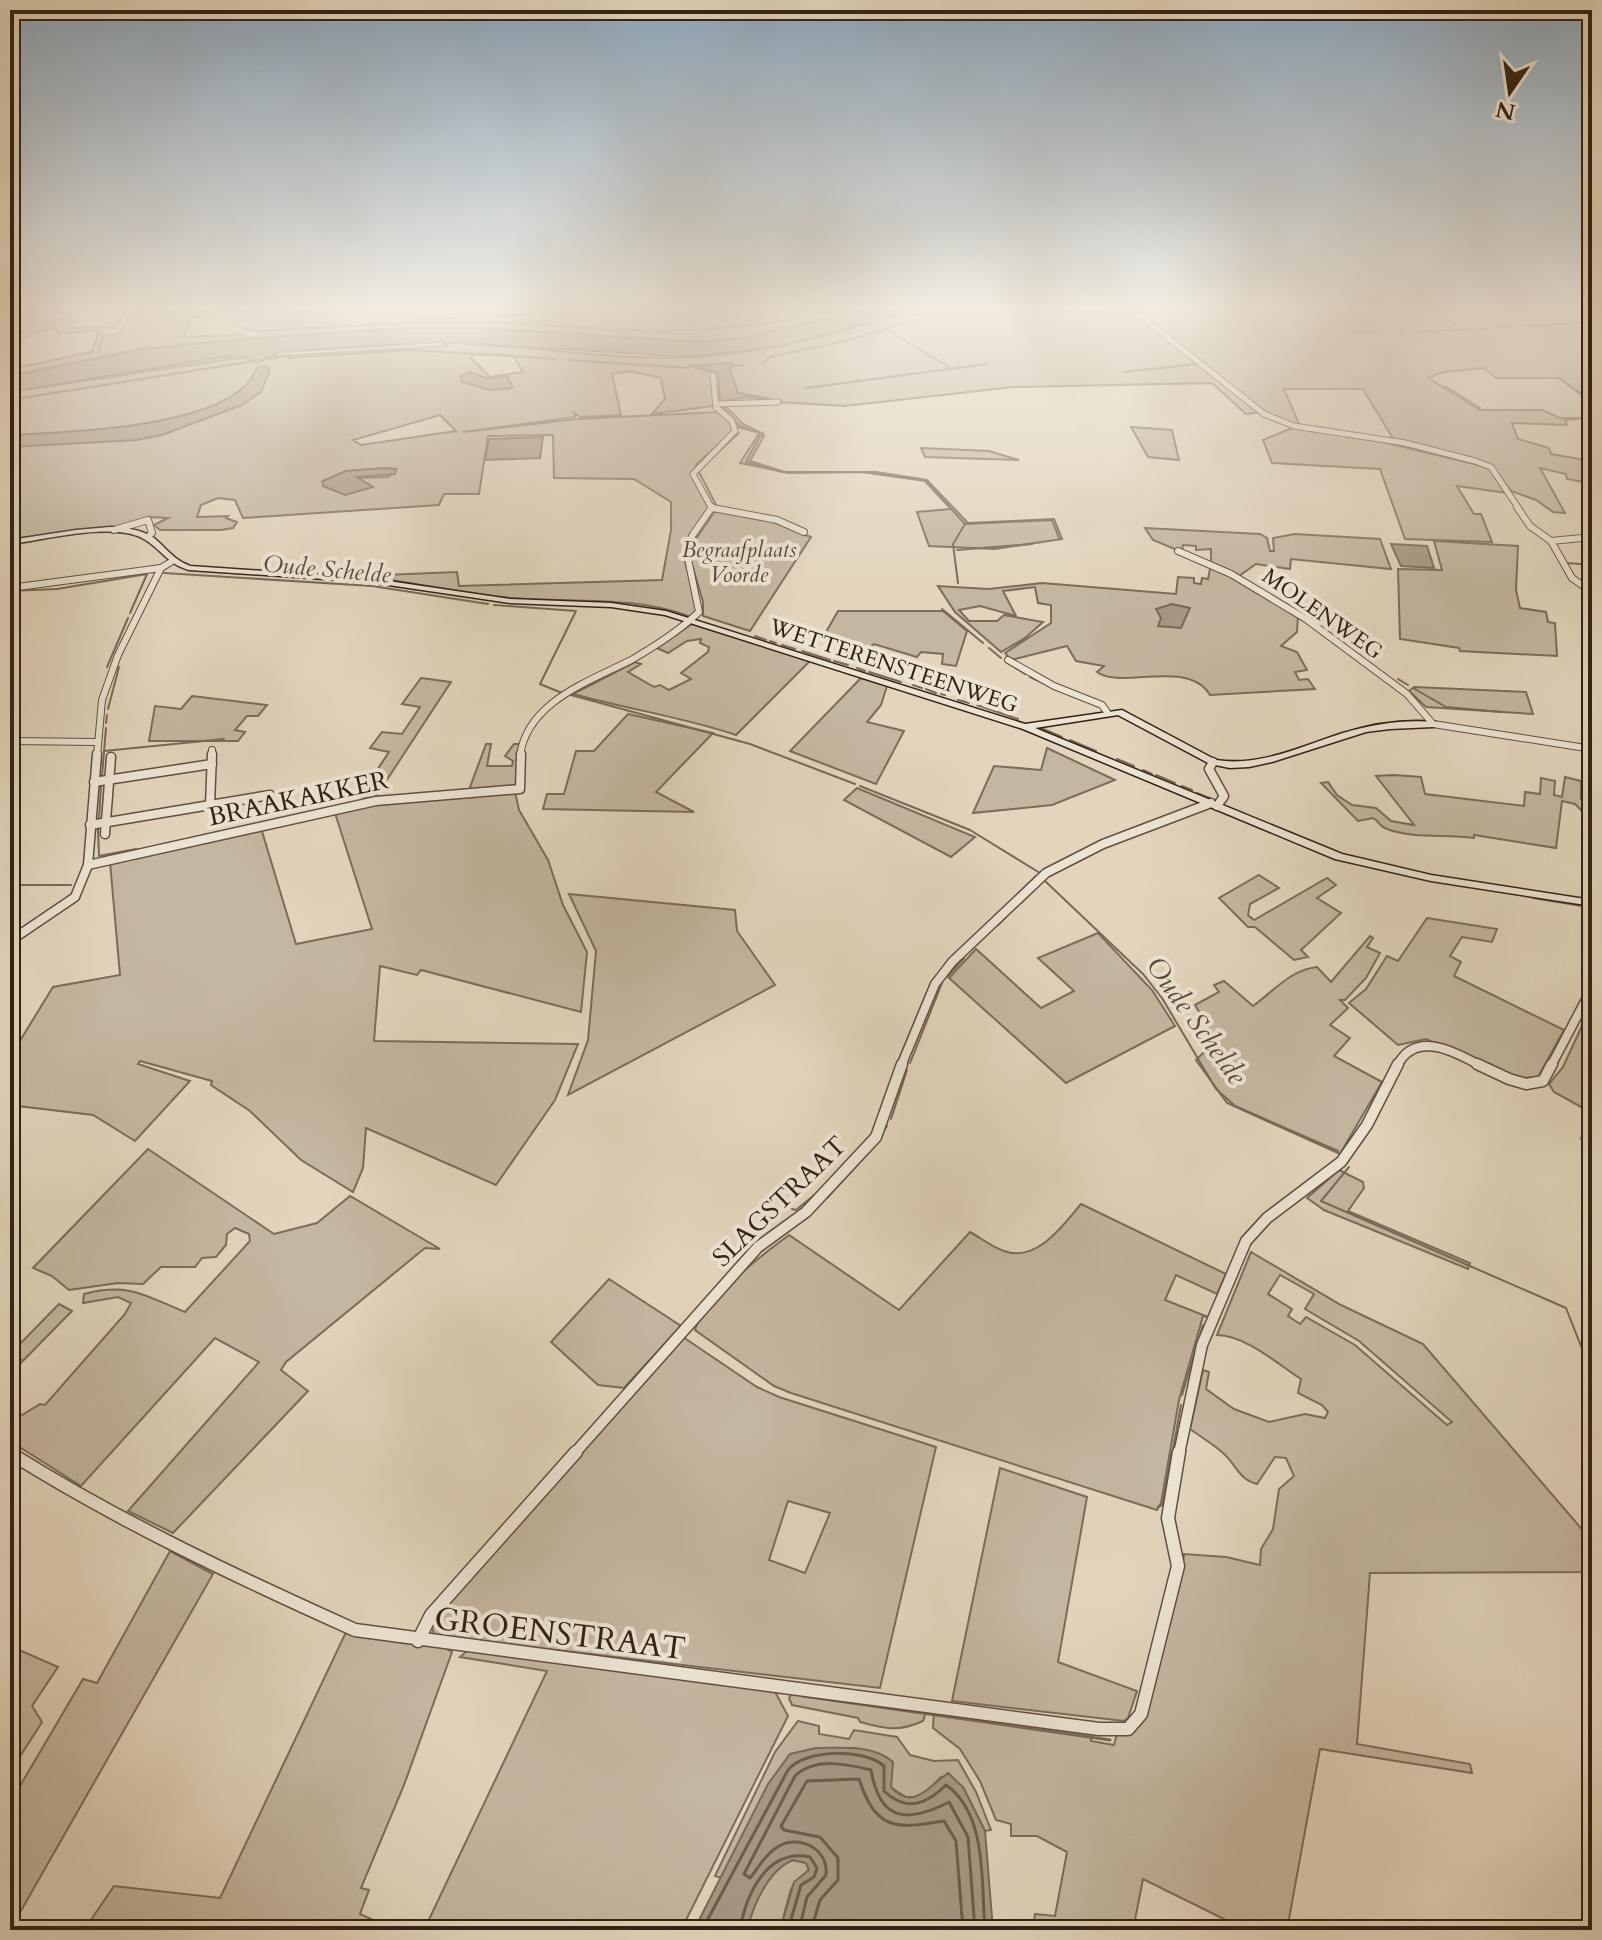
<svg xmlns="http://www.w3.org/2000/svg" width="1602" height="1940" font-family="Cardo,serif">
<rect width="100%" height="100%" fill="#e2d5bc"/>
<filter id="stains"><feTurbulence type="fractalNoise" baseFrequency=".0025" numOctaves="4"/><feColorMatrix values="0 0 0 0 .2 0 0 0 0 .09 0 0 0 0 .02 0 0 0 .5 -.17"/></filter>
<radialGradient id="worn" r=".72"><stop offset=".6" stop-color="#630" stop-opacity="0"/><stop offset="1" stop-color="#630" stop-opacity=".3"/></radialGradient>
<!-- green -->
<g fill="#c4b7a0" stroke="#7c6c5a" stroke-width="2" fill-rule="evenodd">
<polygon points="10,310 58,310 54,319 76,318 70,328 116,327 111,330 118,330 133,310 213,312 211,315 191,317 183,337 257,334 255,330 234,327 238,312 415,310 414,319 460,318 464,310 489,310 487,316 536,314 539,310 864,310 748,337 697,342 479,328 401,328 260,338 142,349 10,376 11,369 92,352 99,331 58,333 55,327 10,343"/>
<path d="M 915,310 L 1592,310 L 1592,403 L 1559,378 L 1496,378 L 1484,368 L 1444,372 L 1428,378 L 1480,410 L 1542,410 L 1560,418 L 1592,418 L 1565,420 L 1567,425 L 1512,423 L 1518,439 L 1549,448 L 1551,454 L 1586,460 L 1592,489 L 1588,483 L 1567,479 L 1566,474 L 1540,468 L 1565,513 L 1553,512 L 1536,500 L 1511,491 L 1490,466 L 1395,442 L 1363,389 L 1284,389 L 1300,426 L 1272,416 L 1221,383 L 1261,412 L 1246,414 L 1212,383 L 1013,387 L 845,406 L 778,402 L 725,406 L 743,424 L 764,434 L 737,427 L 721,405 L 652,414 L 665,399 L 661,378 L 630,371 L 612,374 L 621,415 L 580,417 L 574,413 L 575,417 L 463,432 L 578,419 L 719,412 L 730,422 L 733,431 L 697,464 L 691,475 L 710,507 L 682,551 L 698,608 L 691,617 C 634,595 571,603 512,598 C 461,594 410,581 359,576 L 457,572 L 459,586 L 662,580 L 671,530 L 671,502 L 634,479 L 554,478 L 553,435 L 488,436 L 479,494 L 444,494 L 439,505 L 243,518 L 235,500 L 218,498 L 201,505 L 197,517 L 228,516 L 226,518 L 237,522 L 233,528 L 221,530 L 160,530 L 154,525 L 168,518 L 149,517 L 116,527 L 10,539 L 10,392 L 230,359 L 448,346 L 442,342 C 525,345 610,361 693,357 C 770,353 842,332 915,310 ZM 476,354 L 513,356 L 523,372 L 490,377 L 471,358 ZM 440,415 L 456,431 L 361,445 L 353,440 ZM 386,468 L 396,469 L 388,477 L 357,478 L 372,487 L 323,481 L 346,471 Z"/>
<polygon points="1131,427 1172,430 1179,460 1148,457"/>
<polygon points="1294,427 1358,436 1490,468 1507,493 1457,486 1474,514 1481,514 1492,542 1405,539 1380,469 1272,463 1263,440"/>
<polygon points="758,435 764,436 750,461 785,472 876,472 927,480 968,523 1054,519 1062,539 995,549 929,546 917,512 951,509 924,480 864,472 788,473 740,463"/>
<polygon points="921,448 989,451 1019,460 925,457"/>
<polygon points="716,510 762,518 811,537 750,631 703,616 703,602 688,550"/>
<polygon points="1145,528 1260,534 1267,538 1270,551 1274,551 1273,538 1295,534 1380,539 1391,569 1291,559 1290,569 1256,564 1239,576 1211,562 1211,549 1196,550 1196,546 1183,545 1182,552 1153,540"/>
<polygon points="1434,541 1518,546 1516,590 1520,608 1546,612 1548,622 1555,623 1557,656 1460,651 1459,648 1400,639 1398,569 1442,570"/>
<path d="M 1211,564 L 1298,616 L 1297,632 L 1281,646 L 1297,652 L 1307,670 L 1295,672 L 1299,680 L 1308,679 L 1315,689 L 1210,695 C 1188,658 1120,690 1097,672 L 1104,666 L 1076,661 L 1067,646 L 1011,660 L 1005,653 L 1051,623 L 1051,605 L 1038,603 L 1035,587 L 1003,591 L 1016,616 L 980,606 L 959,610 L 969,621 L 997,621 L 1004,615 L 1043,622 L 1025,638 L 1001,652 L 955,612 L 938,586 L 988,589 L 1042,583 L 1176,594 L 1178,577 L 1194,578 L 1194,583 L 1201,584 L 1202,578 L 1208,579 Z"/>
<polygon points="838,611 943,611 967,631 956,666 942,664 943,654 921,652 917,657 874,644 866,650 822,639"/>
<path d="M 692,624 L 810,661 L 736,735 C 683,717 627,709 573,694 L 635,662 L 641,664 L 628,672 L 654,687 L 660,685 L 669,690 L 691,679 L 681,673 L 708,652 L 709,647 L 700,643 L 701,639 L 687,641 L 668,653 L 657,648 Z"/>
<polygon points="421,678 451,682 375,798 359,797 389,752 370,748 382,732 402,734 420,707 402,704"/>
<polygon points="861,678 887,686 881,705 867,722 904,731 876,784 790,751"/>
<polygon points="1414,687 1526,692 1533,714 1426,707 1409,691"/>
<polygon points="192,696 267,705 258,716 247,716 235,730 245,732 238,741 149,741 155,706 181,709"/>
<polygon points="628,714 713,733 656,792 694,812 543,809 547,794 564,794 576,751 594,751"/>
<polygon points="486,744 491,744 487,766 512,766 513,761 505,756 514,744 520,744 517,787 469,790"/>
<polygon points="1047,748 1115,780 1052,805 973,813 994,766 1041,770"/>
<path d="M 1394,775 L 1421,777 L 1425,794 L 1524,806 L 1525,792 L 1540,794 L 1541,778 L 1555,781 L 1554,795 L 1562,797 L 1565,777 L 1581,781 L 1581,799 L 1592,804 L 1592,814 L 1586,815 L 1575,804 L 1562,801 L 1556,848 L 1474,835 L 1474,838 C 1445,834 1414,839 1387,829 C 1379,826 1380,822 1373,818 L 1358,821 L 1321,783 L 1328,782 L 1337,795 L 1352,805 L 1376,808 L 1391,821 L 1414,825 L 1376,776 Z"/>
<polygon points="857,788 975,837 951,857 844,800"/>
<polygon points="515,792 519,810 548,860 563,905 587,952 581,1012 421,970 417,975 380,966 374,1041 578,1044 555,1100 496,1185 366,1128 363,1168 353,1192 301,1160 250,1111 211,1085 212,1081 140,1061 138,1064 190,1081 135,1141 93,1115 10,1105 10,1057 53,987 120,975 110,862 261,828 296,944 372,929 335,813 377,804"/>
<polygon points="1259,875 1279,888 1250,904 1248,915 1254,920 1327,878 1336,885 1317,898 1341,913 1301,950 1308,957 1294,960 1255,927 1248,927 1219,898"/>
<polygon points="569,894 735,910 737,931 775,985 568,1095 588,1040 596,951"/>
<polygon points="1427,918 1497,929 1492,942 1462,937 1450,956 1461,962 1454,976 1564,1030 1538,1077 1519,1078 1426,1039 1398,1045 1349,1003 1366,989 1387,956 1398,961"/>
<polygon points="1098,933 1152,990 1175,1026 1066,1083 949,978 976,949 1041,1008 1074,991 1038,958"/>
<path d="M 1370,936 L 1373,938 L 1367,947 L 1380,953 L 1366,978 L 1345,1000 L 1340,1000 L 1348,1008 L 1330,1025 L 1350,1038 L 1334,1056 L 1382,1082 L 1340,1154 L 1227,1103 L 1196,1060 L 1216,1040 L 1195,1005 L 1219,992 L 1214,985 L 1224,981 L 1253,1006 C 1274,991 1290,970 1317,967 L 1331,982 Z"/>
<polygon points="1592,1004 1592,1143 1581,1139 1588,1119 1583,1108 1554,1092 1549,1084 1563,1067"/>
<path d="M 148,1149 L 274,1234 L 317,1223 L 350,1196 L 440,1249 L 425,1248 L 286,1362 L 281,1370 L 308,1391 L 173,1533 L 128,1511 L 259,1362 L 215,1338 L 81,1486 L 10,1441 L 10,1411 L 22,1415 L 40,1404 L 45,1405 L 125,1314 L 131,1303 L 118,1297 L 83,1303 L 84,1294 C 130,1282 145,1296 185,1312 L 250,1241 L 249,1234 L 235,1228 L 227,1234 L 226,1245 L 216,1257 L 202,1258 L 195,1267 L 161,1267 L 143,1284 L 118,1283 L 69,1290 L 52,1276 L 33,1268 Z"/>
<polygon points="1339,1170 1363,1182 1364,1188 1348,1211 1470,1263 1468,1269 1324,1210 1307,1198"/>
<path d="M 1081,1204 L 1226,1274 L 1217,1294 L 1176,1275 L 1165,1300 L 1208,1317 L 1203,1316 L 1179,1400 L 1161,1503 L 1157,1510 L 791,1393 L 774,1386 L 695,1330 C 703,1301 764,1253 789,1235 L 899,1310 L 970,1232 C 981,1238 992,1247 1004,1251 C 1037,1263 1063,1225 1081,1204 Z"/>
<path d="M 1251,1252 L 1341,1305 L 1423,1344 L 1592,1541 L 1592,1572 L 1370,1573 L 1357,1744 L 1470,1764 L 1472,1773 L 1320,1749 L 1287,1930 L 1246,1930 L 1143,1879 L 1133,1930 L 1033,1930 L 1035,1914 L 1055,1916 L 1067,1852 L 1037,1836 L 1011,1836 L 1011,1824 L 996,1820 L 980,1781 L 960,1749 L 933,1728 L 934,1712 L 1091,1734 L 1091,1741 L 1114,1745 L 1117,1734 L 1129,1732 L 1182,1572 L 1184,1554 L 1226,1557 L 1260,1565 L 1261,1549 L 1273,1529 L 1279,1489 L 1294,1476 L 1286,1458 L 1275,1457 L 1257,1484 C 1238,1479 1236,1464 1223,1453 C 1213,1444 1201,1437 1190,1429 L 1203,1370 L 1209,1372 L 1206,1389 L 1234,1409 L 1269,1422 L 1305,1414 L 1325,1418 L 1328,1412 L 1322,1405 L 1298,1393 L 1301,1379 C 1276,1363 1247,1336 1217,1335 ZM 1280,1275 L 1314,1294 L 1305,1309 L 1359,1341 L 1452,1422 L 1447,1425 L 1355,1345 L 1306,1317 L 1300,1324 L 1288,1316 L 1292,1309 L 1268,1294 Z"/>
<polygon points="609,1279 681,1326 624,1388 598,1385 551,1342"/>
<polygon points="59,1304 72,1311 10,1374 21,1359 11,1353"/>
<path d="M 683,1337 L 757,1387 L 779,1397 L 936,1447 L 880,1688 L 435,1636 L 430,1622 ZM 788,1501 L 830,1513 L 805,1573 L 769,1560 Z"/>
<polygon points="1000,1468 1087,1497 1058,1662 1137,1691 1128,1718 1124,1721 952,1701"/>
<polygon points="170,1551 213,1574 10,1930 10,1803 83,1679 97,1683"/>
<polygon points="346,1632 445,1648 452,1652 404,1785 361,1888 369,1890 360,1914 395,1930 84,1930 114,1886 220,1898"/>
<polygon points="10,1646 58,1667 32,1706 42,1722 10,1772"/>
<polygon points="468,1650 773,1688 788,1716 681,1930 424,1930 547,1671 460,1657"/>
<path d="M 794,1691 L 926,1712 L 923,1721 C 899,1732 885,1729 860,1722 L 858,1718 L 792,1705 L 789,1698 Z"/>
<polygon points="798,1721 819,1726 819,1734 849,1739 854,1730 897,1737 910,1755 934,1761 958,1760 976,1792 991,1830 985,1831 963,1787 941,1777 921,1797 906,1797 890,1787 893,1762 856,1748 816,1748 739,1844 721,1878 715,1876 775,1752"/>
<path d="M 792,1860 L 806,1863 L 809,1870 L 791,1889 L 780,1930 L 747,1930 C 752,1906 768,1870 792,1860 Z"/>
</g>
<!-- water -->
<g fill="#a79883" stroke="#796957" stroke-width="2">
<polygon points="864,310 915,310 782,346 694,357 442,342 279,352 257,363 245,356 223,357 10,392 10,376 142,349 260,338 401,328 479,328 697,342 748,337"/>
<polygon points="732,363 730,370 738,393 770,399 745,397 720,402 718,373 689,366"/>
<path d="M 265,366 L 270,370 L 261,392 L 242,405 L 162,435 L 137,440 L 10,447 L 10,435 C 69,432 201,428 245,386 C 251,381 254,372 258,367 Z"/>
<polygon points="469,372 489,379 507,376 513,388 490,390 462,382 461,376"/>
<polygon points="543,437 540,458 485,460 489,439"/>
<polygon points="386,468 396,469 395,474 357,477 373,487 345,495 323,486 323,481 346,471"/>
<polygon points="1391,544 1427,546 1434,568 1401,566"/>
<polygon points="1172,604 1190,608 1181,628 1158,626 1161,618 1156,609"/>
<path d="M 816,1748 C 842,1748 872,1744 893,1762 L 891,1787 C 914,1812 929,1786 948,1773 L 963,1787 L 985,1831 L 993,1930 L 780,1930 L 794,1882 L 809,1870 L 806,1863 L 793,1860 C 768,1870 753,1906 747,1930 L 694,1930 L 768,1784 L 790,1754 Z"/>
</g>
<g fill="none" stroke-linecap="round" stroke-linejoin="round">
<!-- shore -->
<g stroke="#6e5d4c" stroke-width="3">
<path d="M 702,1930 L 788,1770 C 805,1749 863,1748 884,1766 L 884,1791 C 906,1812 926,1805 946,1785 C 988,1814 981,1885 985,1930"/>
<path d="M 740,1930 C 746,1894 767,1848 810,1857 L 817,1868 L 814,1877 L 801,1885 L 788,1930"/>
<path d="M 799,1930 L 807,1897 L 826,1875 C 829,1848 797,1833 776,1848 C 765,1855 758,1868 750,1878 L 744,1874 L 795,1776 C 815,1757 847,1764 871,1770 C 880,1821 906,1824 949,1802 L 968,1837 L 975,1930"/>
<path d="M 811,1930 L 820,1900 L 838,1880 L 838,1858 L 820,1837 L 784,1830 L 781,1826 L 807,1781 L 859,1779 C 876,1831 896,1829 944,1821 L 956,1841 L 963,1930"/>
</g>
<!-- stream-far1 -->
<g stroke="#796957" stroke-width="2">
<polyline points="1346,310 1374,332 1348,334"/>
<polyline points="1437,310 1457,326"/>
<polyline points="10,314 29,314 11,329 24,333 10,338"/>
<path d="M 548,325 C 646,334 737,334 833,310"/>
<polyline points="887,330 949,367"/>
<polyline points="258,331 421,322 527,323"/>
<polyline points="1418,332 1592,322"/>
<polyline points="98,352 104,334"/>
<polyline points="288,358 410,350 555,359"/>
<polyline points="268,359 278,358"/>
<polyline points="568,360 690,368"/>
<polyline points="762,364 770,357 849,340 948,310"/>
<polyline points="731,366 744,365"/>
<polyline points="1124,372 1197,364"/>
<polyline points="1561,379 1592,402"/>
<polyline points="1445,386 1480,408"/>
<polyline points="806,388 987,364"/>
<polyline points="10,400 254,361"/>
<polyline points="10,401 15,431 10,431"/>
<polyline points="721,406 740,426 760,433"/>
<polyline points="760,436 746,462 783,472 862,472 926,481 965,524 953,544 958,583"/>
<polyline points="714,456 739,433"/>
<polyline points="699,472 716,505"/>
<polyline points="965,524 1052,520 1059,538"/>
<polyline points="957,550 1032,544"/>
<polyline points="1567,563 1592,565"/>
<polyline points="164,573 372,586 488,604"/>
<polyline points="10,591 57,589 147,574 130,613"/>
<polyline points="494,605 576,611 540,684 562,693"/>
<polyline points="942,609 983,643"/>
<polyline points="755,636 766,640"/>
<polyline points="770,641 776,643"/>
<polyline points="782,645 795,649"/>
<polyline points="989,648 1001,658"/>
<polyline points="802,651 830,660"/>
<polyline points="834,661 848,665"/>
<polyline points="1005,661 1025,674"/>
<polyline points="107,667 128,618"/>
<polyline points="857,668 865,671"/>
<polyline points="869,672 901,682"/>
<polyline points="1030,677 1043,683"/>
<polyline points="1398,679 1408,685"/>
<polyline points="913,685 922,688"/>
<polyline points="1413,688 1446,707 1502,712"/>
<polyline points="926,689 936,693"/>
<polyline points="941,694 945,695"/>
<polyline points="571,695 750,744 855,784"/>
<polyline points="958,700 969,703"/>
<polyline points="977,705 1018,719"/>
<polyline points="108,709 119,667"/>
<polyline points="106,723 107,715"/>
<polyline points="1021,728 1028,731"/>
<polyline points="1041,728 1062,737"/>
<polyline points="1070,740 1096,751"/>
<polyline points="104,751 224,739"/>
<polyline points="1117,759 1134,766"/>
<polyline points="1143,770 1152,774"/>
<polyline points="1156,775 1175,783"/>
<polyline points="102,776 106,728"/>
<polyline points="860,786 970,830 1040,873"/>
<polyline points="1182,786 1192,790"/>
<polyline points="1197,793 1212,799"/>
<polyline points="1230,808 1245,814"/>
<polyline points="99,819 101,786"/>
<polyline points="98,829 99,856 136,849"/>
<polyline points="1045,881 1143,974 1162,998 1216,1089 1235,1106 1338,1151"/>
<polyline points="10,885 71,885"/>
<polyline points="1020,892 1036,876"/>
<polyline points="1533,898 1588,907"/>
<polyline points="1021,903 1036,888"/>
<polyline points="998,925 1006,917"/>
<polyline points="947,977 964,958"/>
<polyline points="929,987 945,965"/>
<polyline points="910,1063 942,983"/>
<polyline points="897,1064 927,992"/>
<polyline points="891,1119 907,1070"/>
<polyline points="1349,1167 1321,1201 1566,1308 1592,1374"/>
<polyline points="827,1198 869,1152 887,1126"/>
<polyline points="792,1209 796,1210 818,1192"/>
<polyline points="1182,1395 1203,1325"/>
<polyline points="1172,1454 1181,1405"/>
</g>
<!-- stream -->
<g stroke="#796957" stroke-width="3">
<polyline points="1158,1507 1163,1504 1172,1452"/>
<polyline points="803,1696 1110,1740"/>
</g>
<defs>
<g id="street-far4">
<polyline points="237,310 231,328 255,335"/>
<polyline points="1133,310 1264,414 1294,426 1405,443 1475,461 1491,467 1519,509"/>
<polyline points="537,323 538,310"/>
<polyline points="103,331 117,331 130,310"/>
<polyline points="716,404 778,402"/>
<polyline points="1592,454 1587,461 1592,475"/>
<polyline points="713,508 716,509"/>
<polyline points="712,509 693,474 735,431 732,421 716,407 713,375"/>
</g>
<g id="street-far3">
<polyline points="1517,507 1530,526 1551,541"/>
<polyline points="713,508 777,520 804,532"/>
<polyline points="114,530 148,520 152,533 148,537"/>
<polyline points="1551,541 1572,578 1592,592"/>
<polyline points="1551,541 1592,537"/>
<polyline points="1178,551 1231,574 1306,619 1407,694 1433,724 1592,749"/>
<polyline points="10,588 161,568"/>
<polyline points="1008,660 1054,686 1102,705 1107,712"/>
<polyline points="10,741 97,742"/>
<polyline points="97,756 102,700 118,655 161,568 171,562"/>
<polyline points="212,756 212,750"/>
<path d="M 520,756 C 527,701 591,681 633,659 C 657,645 679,631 699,612 L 687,554 L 692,536 L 712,507"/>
</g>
<g id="street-far2">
<polyline points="1213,762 1209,769 1224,796 1217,806"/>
<polyline points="94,782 212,764"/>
<polyline points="210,805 212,754"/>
<polyline points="90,825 270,795"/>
<polyline points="105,834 111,757"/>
<polyline points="88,865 376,801 520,789 521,754"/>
<polyline points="10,941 75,897 88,865 97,754"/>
<polyline points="901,1066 935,984 952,962 1046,873 1103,844 1211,803"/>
<path d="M 1397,1066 C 1415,1030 1454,1051 1481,1066"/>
<polyline points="1551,1066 1592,988"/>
</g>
<g id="street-far1">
<polyline points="1477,1064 1509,1079 1526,1084 1543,1081 1552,1064"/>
<polyline points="574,1454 758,1247 806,1212 876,1137 902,1064"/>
<polyline points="1179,1454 1202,1345 1246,1241 1267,1218 1341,1162 1367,1125 1398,1064"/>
</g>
<g id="street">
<path d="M 10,1453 C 120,1522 237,1577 355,1630 L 1099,1729 L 1128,1729 L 1141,1714 L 1178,1566 L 1168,1518 L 1179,1452"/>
<polyline points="418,1641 431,1615 576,1452"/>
</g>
<path id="secondary" d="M 110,527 C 125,528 141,529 154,538 C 166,548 174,560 190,566 L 368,578 L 510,599 L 611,603 L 666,611 L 1025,724 L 1122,710 L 1216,760 C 1260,767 1302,746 1343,733 C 1372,724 1406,719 1436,722 L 1436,726 L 1433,727 L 1390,729 L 1366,732 L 1272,762 L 1249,767 L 1230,768 L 1210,764 L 1118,715 L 1035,728 L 1342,854 L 1431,875 L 1592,900 L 1592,906 L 1431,881 L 1335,859 L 1023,729 L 665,615 L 611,607 L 510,603 L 368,582 L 189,570 C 167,564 161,548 142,538 C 111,522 45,540 10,544 L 10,540 L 76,530 Z"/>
</defs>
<!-- street-far4 casing -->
<use href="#street-far4" stroke="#604f3f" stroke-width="7"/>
<!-- street-far3 casing -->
<use href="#street-far3" stroke="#604f3f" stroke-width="8"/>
<!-- street-far2 casing -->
<use href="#street-far2" stroke="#604f3f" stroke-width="11"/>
<!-- street-far1 casing -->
<use href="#street-far1" stroke="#604f3f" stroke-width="13"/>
<!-- street casing -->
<use href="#street" stroke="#604f3f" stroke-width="15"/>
<!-- secondary casing -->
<use href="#secondary" stroke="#342215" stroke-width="3"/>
<!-- street-far4 -->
<use href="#street-far4" stroke="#ece4d3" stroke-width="5"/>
<!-- street-far3 -->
<use href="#street-far3" stroke="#ece4d3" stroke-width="6"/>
<!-- street-far2 -->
<use href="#street-far2" stroke="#ece4d3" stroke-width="8"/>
<!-- street-far1 -->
<use href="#street-far1" stroke="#ece4d3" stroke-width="10"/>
<!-- street -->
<use href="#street" stroke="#ece4d3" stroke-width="12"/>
<!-- secondary -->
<use href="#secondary" fill="#ece4d3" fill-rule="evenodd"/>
</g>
<!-- sky -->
<linearGradient id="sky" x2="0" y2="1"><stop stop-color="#8ea9c0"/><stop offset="0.53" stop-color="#f2ece1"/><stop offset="1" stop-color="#f2ece1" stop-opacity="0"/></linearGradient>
<rect width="1602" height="582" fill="url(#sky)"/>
<g text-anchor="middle" stroke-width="8" stroke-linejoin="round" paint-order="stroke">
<!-- far-park labels -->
<g font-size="22" font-style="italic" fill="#584738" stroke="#ece4d3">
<text x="739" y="557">Begraafplaats<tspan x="739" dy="25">Voorde</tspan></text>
</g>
<!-- far-street labels -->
<g font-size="22" fill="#342215" stroke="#ece4d3">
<text transform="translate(1323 613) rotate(35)" y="8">MOLENWEG</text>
<text transform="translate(894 665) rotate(18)" y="8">WETTERENSTEENWEG</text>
</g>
<!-- far-water labels -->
<g font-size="24" font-style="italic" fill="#5c4b3c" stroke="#ece4d3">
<text transform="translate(327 569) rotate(5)" y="8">Oude Schelde</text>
</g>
<!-- street labels -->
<g font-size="26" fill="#342215" stroke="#ece4d3">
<text transform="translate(298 798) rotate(-12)" y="9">BRAAKAKKER</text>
<text transform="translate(779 1201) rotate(-44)" y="9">SLAGSTRAAT</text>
</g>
<!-- water labels -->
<g font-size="28" font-style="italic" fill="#5c4b3c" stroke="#ece4d3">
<text transform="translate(1197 1020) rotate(54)" y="10">Oude Schelde</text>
</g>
<!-- near-street labels -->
<g font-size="32" fill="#342215" stroke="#ece4d3">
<text transform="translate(560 1633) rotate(7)" y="11">GROENSTRAAT</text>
</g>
</g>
<!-- margin -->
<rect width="1602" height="1940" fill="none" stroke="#e2d5bc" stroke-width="40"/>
<rect x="12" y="12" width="1578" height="1916" fill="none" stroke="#342215" stroke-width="4"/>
<rect x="20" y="20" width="1562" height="1900" fill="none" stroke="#342215" stroke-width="2"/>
<!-- north arrow -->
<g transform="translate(1510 92) rotate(193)" stroke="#ece4d3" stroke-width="6" paint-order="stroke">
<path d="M0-6L14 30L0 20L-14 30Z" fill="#342215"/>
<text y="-12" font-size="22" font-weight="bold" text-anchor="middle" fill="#342215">N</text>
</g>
<rect width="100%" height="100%" filter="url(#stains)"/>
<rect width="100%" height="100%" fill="url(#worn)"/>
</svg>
